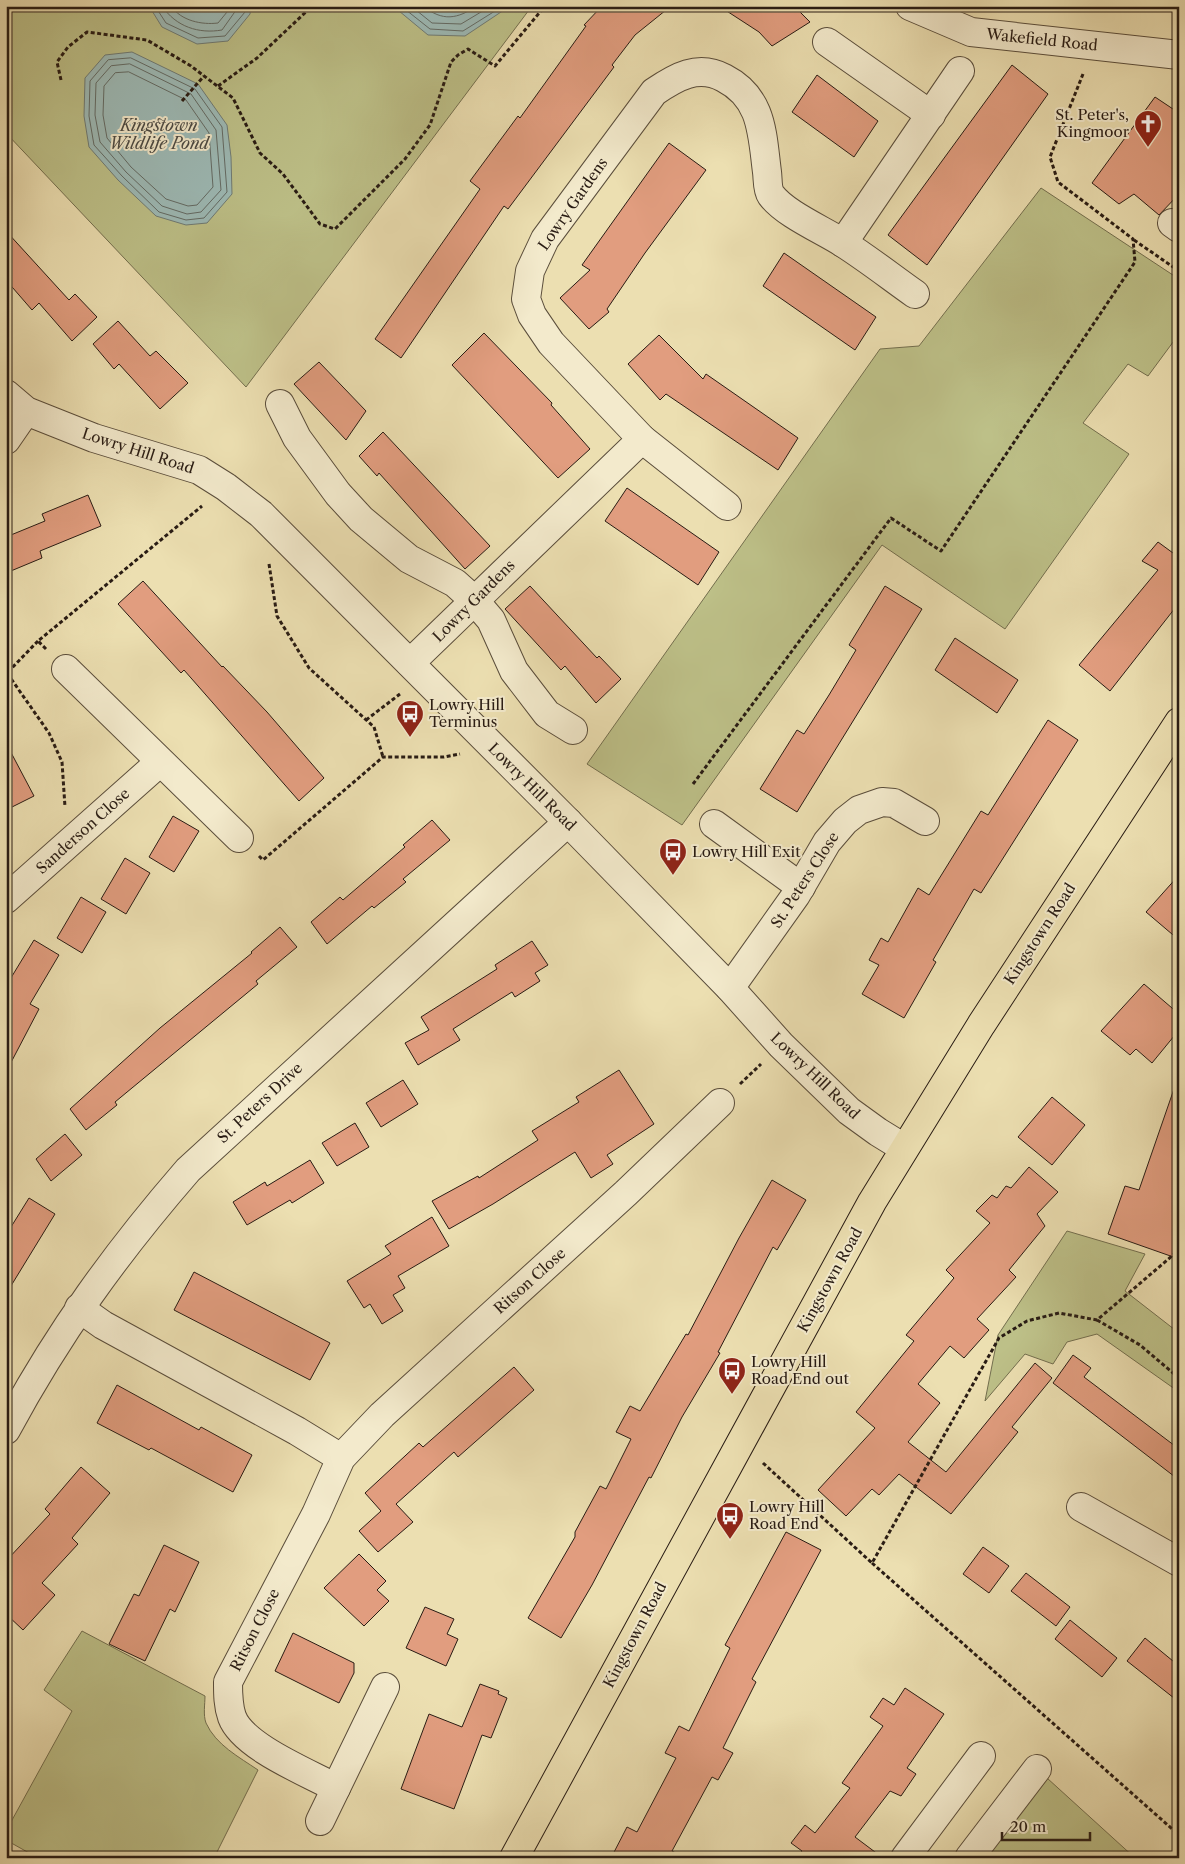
<svg xmlns="http://www.w3.org/2000/svg" width="1185" height="1864" font-family="'Libre Caslon Text',serif">
<rect width="100%" height="100%" fill="#ecdfb1"/>
<filter id="stains"><feTurbulence type="fractalNoise" baseFrequency=".004" numOctaves="4"/><feColorMatrix values="0 0 0 0 .2 0 0 0 0 .09 0 0 0 0 .02 0 0 0 .5 -.17"/></filter>
<radialGradient id="worn" r=".72"><stop offset=".6" stop-color="#630" stop-opacity="0"/><stop offset="1" stop-color="#630" stop-opacity=".3"/></radialGradient>
<!-- green -->
<g fill="#bdc088" stroke="#736e4e">
<polygon points="6,6 532,6 246,387 6,133"/>
<polygon points="1041,188 1179,279 1179,334 1148,376 1128,364 1083,423 1129,454 1005,629 882,545 682,825 587,764 880,349 919,346"/>
<polygon points="1067,1231 1145,1254 1125,1291 1179,1333 1179,1392 1097,1334 1067,1342 1053,1364 1025,1354 985,1401 998,1335"/>
<path d="M 82,1631 L 205,1696 C 205,1704 203,1715 206,1723 C 216,1745 239,1757 258,1770 L 214,1858 L 38,1858 L 6,1840 L 6,1831 L 72,1711 L 44,1690 Z"/>
<polygon points="1036,1768 1135,1858 963,1858"/>
</g>
<!-- water -->
<g fill="#9dbab6" stroke="#6f7b75">
<polygon points="149,6 251,6 250,14 228,41 197,44 162,27"/>
<polygon points="393,6 510,6 465,36 428,35"/>
<polygon points="132,52 198,84 227,125 231,157 232,194 207,223 186,225 156,216 118,180 89,147 84,116 85,78 105,55"/>
</g>
<g fill="none" stroke-linecap="round" stroke-linejoin="round">
<!-- shore -->
<g stroke="#636b65" stroke-width="1">
<polyline points="155,6 166,23 198,38 225,36 245,12 246,6"/>
<path d="M 162,6 C 176,27 199,34 222,30 L 239,6"/>
<path d="M 171,6 C 181,21 202,25 218,23 L 232,6"/>
<polyline points="401,6 430,29 463,31 503,6"/>
<polyline points="411,6 432,23 461,24 491,6"/>
<path d="M 423,6 C 443,22 457,19 477,6"/>
<polygon points="131,58 195,89 222,127 227,192 204,218 186,220 159,212 122,176 94,145 89,116 90,81 108,60"/>
<polygon points="130,64 191,94 216,130 221,190 201,212 187,214 162,206 126,172 100,142 95,115 96,83 111,66"/>
<polygon points="129,72 186,100 209,133 213,187 197,205 188,206 166,199 131,167 107,138 103,115 104,86 115,73"/>
</g>
</g>
<!-- building -->
<g fill="#e19d7f" stroke="#291c14">
<polygon points="602,6 671,6 635,35 612,65 614,67 508,209 504,206 401,358 375,339 480,189 470,181 518,116 520,118 586,26 584,25"/>
<polygon points="719,6 794,6 810,22 772,46 759,32"/>
<polygon points="1012,65 1048,94 927,265 888,235"/>
<polygon points="817,75 878,121 854,157 792,112"/>
<polygon points="1155,97 1179,113 1179,194 1159,215 1134,194 1119,204 1092,183"/>
<polygon points="669,143 706,170 645,253 607,309 609,312 589,329 560,298 590,270 582,265"/>
<polygon points="6,231 69,300 75,294 97,317 72,341 39,303 32,310 6,280"/>
<polygon points="784,253 876,317 855,350 763,286"/>
<polygon points="118,321 150,356 156,351 188,383 160,409 119,364 114,369 93,344"/>
<polygon points="484,333 552,403 551,405 590,449 558,478 452,365"/>
<polygon points="659,335 703,379 706,374 798,438 778,470 666,394 660,400 628,364"/>
<polygon points="319,362 366,411 346,440 294,384"/>
<polygon points="383,432 490,546 465,569 379,473 377,476 359,456"/>
<polygon points="627,488 719,552 698,585 605,521"/>
<polygon points="88,495 101,526 40,551 42,558 6,573 6,537 45,521 42,514"/>
<polygon points="1158,542 1173,553 1179,546 1179,603 1110,691 1079,665 1158,570 1142,561"/>
<polygon points="143,581 222,667 223,666 267,712 324,778 299,801 184,670 181,673 118,604"/>
<polygon points="530,586 597,658 599,656 621,679 596,703 565,666 561,670 505,609"/>
<polygon points="885,586 922,609 797,812 760,789 797,730 804,734 829,695 856,650 849,645"/>
<polygon points="955,638 1018,680 997,713 935,670"/>
<polygon points="1048,720 1078,740 981,893 974,889 933,960 936,962 904,1018 862,994 879,965 869,960 881,938 888,942 918,888 929,895 981,811 988,815"/>
<polygon points="6,743 34,796 6,810"/>
<polygon points="173,816 199,831 174,872 149,857"/>
<polygon points="432,820 450,840 403,879 406,882 374,908 372,906 327,944 311,922 340,897 343,900 405,847 403,845"/>
<polygon points="125,858 150,873 126,914 101,899"/>
<polygon points="1179,875 1179,940 1146,912"/>
<polygon points="81,897 106,912 82,953 57,938"/>
<polygon points="280,927 297,947 256,981 258,984 115,1102 117,1105 86,1130 70,1109 160,1028 252,953 251,952"/>
<polygon points="34,940 59,955 30,1004 39,1009 6,1072 6,986"/>
<polygon points="532,941 548,965 535,973 540,981 515,997 512,992 453,1029 460,1040 418,1065 405,1043 429,1030 421,1017 497,969 495,965"/>
<polygon points="1144,984 1179,1014 1179,1030 1152,1063 1136,1049 1130,1055 1101,1031"/>
<polygon points="619,1070 654,1124 607,1155 613,1164 591,1178 575,1152 493,1204 449,1229 432,1201 478,1176 479,1178 538,1140 532,1131 579,1102 576,1097"/>
<polygon points="403,1080 418,1104 381,1127 366,1103"/>
<polygon points="1175,1086 1179,1086 1179,1259 1108,1234 1125,1186 1139,1190"/>
<polygon points="1052,1097 1085,1125 1052,1165 1018,1137"/>
<polygon points="355,1123 369,1147 337,1166 322,1143"/>
<polygon points="65,1134 82,1155 51,1181 36,1159"/>
<polygon points="310,1160 324,1183 292,1203 290,1200 247,1225 233,1202 265,1182 267,1186"/>
<polygon points="1029,1167 1058,1192 1037,1214 1045,1226 1009,1270 1016,1277 977,1319 989,1330 964,1358 950,1346 918,1384 940,1403 908,1442 946,1472 1035,1363 1052,1378 1012,1427 1018,1432 951,1514 899,1474 879,1495 872,1489 846,1516 818,1490 875,1428 856,1412 914,1341 906,1335 954,1278 946,1270 990,1223 976,1211 992,1195 997,1198 1006,1186 1011,1188"/>
<polygon points="772,1180 806,1200 777,1250 773,1247 718,1352 720,1353 682,1417 651,1478 649,1477 592,1585 561,1638 528,1618 575,1537 575,1532 600,1486 606,1489 631,1439 616,1432 630,1406 640,1411 686,1334 688,1335 739,1238"/>
<polygon points="29,1198 55,1214 6,1294 6,1235"/>
<polygon points="432,1217 449,1246 398,1276 405,1288 393,1295 403,1311 382,1324 370,1304 364,1308 347,1281 391,1254 385,1246"/>
<polygon points="194,1272 330,1343 310,1380 174,1310"/>
<polygon points="1073,1355 1091,1368 1084,1377 1179,1449 1179,1480 1053,1383"/>
<polygon points="514,1367 534,1390 458,1457 454,1452 396,1504 413,1522 378,1552 359,1531 381,1511 365,1493 419,1443 423,1447"/>
<polygon points="117,1385 199,1430 201,1427 252,1455 233,1492 151,1448 149,1450 97,1423"/>
<polygon points="81,1467 110,1493 72,1538 78,1544 42,1583 55,1595 23,1630 6,1614 6,1561 50,1514 45,1509"/>
<polygon points="786,1532 821,1550 752,1679 756,1682 723,1748 733,1753 718,1780 712,1777 672,1851 685,1858 611,1858 627,1827 637,1832 676,1758 665,1753 679,1726 689,1731 730,1648 725,1645"/>
<polygon points="164,1545 199,1562 175,1612 170,1609 145,1661 109,1644 134,1594 139,1596"/>
<polygon points="983,1547 1009,1566 989,1593 963,1574"/>
<polygon points="359,1554 386,1581 377,1590 389,1601 364,1626 324,1588"/>
<polygon points="1026,1573 1070,1607 1056,1626 1011,1591"/>
<polygon points="425,1607 454,1619 447,1634 458,1639 446,1666 406,1648"/>
<polygon points="1070,1620 1117,1658 1102,1677 1055,1639"/>
<polygon points="293,1633 354,1663 354,1673 339,1703 275,1671"/>
<polygon points="1145,1638 1179,1666 1179,1702 1127,1661"/>
<polygon points="480,1684 499,1691 498,1694 507,1698 491,1738 482,1735 454,1809 401,1789 429,1714 462,1727"/>
<polygon points="905,1688 944,1714 907,1768 916,1774 901,1796 890,1791 855,1837 883,1858 796,1858 802,1851 791,1843 805,1825 815,1833 850,1788 842,1783 883,1726 870,1717 883,1698 894,1705"/>
</g>
<g fill="none" stroke-linecap="round" stroke-linejoin="round">
<defs>
<g id="minor">
<polyline points="910,6 971,32 1179,55"/>
<polyline points="827,42 931,115"/>
<polyline points="1172,223 1179,228"/>
<polyline points="843,243 960,71"/>
<polyline points="6,394 26,411 94,438 199,470 226,487 261,514 568,822 730,988 781,1045 849,1111 878,1132 904,1148"/>
<polyline points="280,404 297,438 338,494 361,519 409,559 455,583 474,600 491,620 514,671 547,714 573,730"/>
<polyline points="642,439 727,506"/>
<polyline points="6,440 26,411"/>
<path d="M 410,663 L 642,439 L 551,343 L 532,315 L 526,299 L 530,271 L 545,239 L 654,92 C 676,77 698,64 724,78 C 763,98 762,134 767,172 C 768,179 767,189 771,195 C 785,214 823,230 843,243 C 868,259 891,277 915,294"/>
<polyline points="66,669 239,838"/>
<polyline points="714,824 801,887"/>
<polyline points="6,899 160,762"/>
<polyline points="730,988 796,895 827,842 845,821 859,810 882,802 894,803 925,821"/>
<polyline points="79,1308 103,1325 297,1431 341,1458"/>
<path d="M 6,1430 C 58,1333 116,1253 188,1170 L 568,822"/>
<polyline points="1081,1507 1179,1562"/>
<path d="M 336,1788 C 309,1773 243,1747 232,1717 C 228,1706 228,1694 228,1682 L 316,1514 L 341,1458 L 382,1415 L 626,1193 L 720,1103"/>
<polyline points="320,1821 385,1687"/>
<polyline points="905,1858 981,1756"/>
<polyline points="969,1858 1037,1769"/>
</g>
<polyline id="major" points="514,1858 872,1202 981,1025 1179,722"/>
</defs>
<!-- minor casing -->
<use href="#minor" stroke="#5a4d3b" stroke-width="30"/>
<!-- major casing -->
<use href="#major" stroke="#291c14" stroke-width="30"/>
<!-- path -->
<g stroke="#291c14" stroke-width="3" stroke-dasharray="4 2.5" stroke-linecap="butt">
<polyline points="61,80 57,62 68,47 87,32 147,40 191,66 233,98 260,153 283,174 320,224 335,229 405,159 430,125 451,62 458,55 468,49 495,66 545,6"/>
<polyline points="218,86 257,58 309,9 318,6"/>
<polyline points="182,101 204,76"/>
<polyline points="1134,240 1179,271"/>
<polyline points="269,564 277,616 309,668 374,727 383,757"/>
<polyline points="38,641 7,673 49,733 62,762 65,807"/>
<polyline points="46,649 38,641 202,506"/>
<polyline points="366,720 400,694"/>
<polyline points="693,784 891,518 941,551 1135,262 1133,239 1058,182 1050,157 1083,74"/>
<polyline points="259,856 263,860 383,757 444,757 460,754"/>
<polyline points="740,1084 761,1064"/>
<polyline points="1097,1320 1140,1345 1179,1378"/>
<polyline points="763,1463 872,1563 999,1338 1027,1321 1059,1313 1097,1320 1179,1250"/>
<polyline points="872,1563 1179,1835"/>
</g>
<!-- minor -->
<use href="#minor" stroke="#f3eacc" stroke-width="28"/>
<!-- major -->
<use href="#major" stroke="#ecdfb1" stroke-width="28"/>
</g>
<!-- icons -->
<defs>
<symbol id="church-pin" viewBox="-11 -11 22 30"><path d="M0 17L-7.5 6A9.5 9.5 0 1 1 7.5 6Z" fill="#8f2418" stroke="#f3eacc"/><path d="M-1.2-6h2.4v3.5h3.3v2.4h-3.3V6h-2.4V-.1h-3.3v-2.4h3.3Z" fill="#fff"/></symbol>
<symbol id="bus-pin" viewBox="-11 -11 22 30"><path d="M0 17L-7.5 6A9.5 9.5 0 1 1 7.5 6Z" fill="#8f2418" stroke="#f3eacc"/><path d="M-5-6H5V4H4V6H2V4H-2V6H-4V4H-5ZM-3.5-4V0h7V-4ZM-3.5 1.2v1.5H-2V1.2ZM2 1.2v1.5H3.5V1.2Z" fill="#fff"/></symbol>
</defs>
<g fill-rule="evenodd">
<use href="#church-pin" x="1132" y="108" width="32" height="43"/>
<use href="#bus-pin" x="394" y="698" width="32" height="43"/>
<use href="#bus-pin" x="657" y="836" width="32" height="43"/>
<use href="#bus-pin" x="716" y="1355" width="32" height="43"/>
<use href="#bus-pin" x="714" y="1500" width="32" height="43"/>
</g>
<g text-anchor="middle" stroke-width="4" stroke-linejoin="round" paint-order="stroke">
<!-- street labels -->
<g font-size="15" fill="#291c14" stroke="#f3eacc">
<text transform="translate(1042 40) rotate(6)" y="5">Wakefield Road</text>
<text transform="translate(573 204) rotate(-55)" y="5">Lowry Gardens</text>
<text transform="translate(138 451) rotate(18)" y="5">Lowry Hill Road</text>
<text transform="translate(474 601) rotate(-45)" y="5">Lowry Gardens</text>
<text transform="translate(532 787) rotate(45)" y="5">Lowry Hill Road</text>
<text transform="translate(83 831) rotate(-42)" y="5">Sanderson Close</text>
<text transform="translate(805 880) rotate(-57)" y="5">St. Peters Close</text>
<text transform="translate(1040 934) rotate(-57)" y="5">Kingstown Road</text>
<text transform="translate(815 1076) rotate(44)" y="5">Lowry Hill Road</text>
<text transform="translate(260 1103) rotate(-43)" y="5">St. Peters Drive</text>
<text transform="translate(830 1280) rotate(-61)" y="5">Kingstown Road</text>
<text transform="translate(530 1281) rotate(-42)" y="5">Ritson Close</text>
<text transform="translate(255 1630) rotate(-63)" y="5">Ritson Close</text>
<text transform="translate(635 1635) rotate(-62)" y="5">Kingstown Road</text>
</g>
<!-- poi labels -->
<g font-size="15" fill="#291c14" stroke="#f3eacc" text-anchor="start">
<text x="1129" y="120" text-anchor="end">St. Peter's,<tspan x="1129" dy="17">Kingmoor</tspan></text>
<text x="429" y="710">Lowry Hill<tspan x="429" dy="17">Terminus</tspan></text>
<text x="692" y="857">Lowry Hill Exit</text>
<text x="751" y="1367">Lowry Hill<tspan x="751" dy="17">Road End out</tspan></text>
<text x="749" y="1512">Lowry Hill<tspan x="749" dy="17">Road End</tspan></text>
</g>
<!-- water labels -->
<g font-size="16" font-style="italic" fill="#4c4b45" stroke="#f3eacc">
<text x="159" y="131">Kingstown<tspan x="159" dy="18">Wildlife Pond</tspan></text>
</g>
</g>
<!-- margin -->
<rect width="1185" height="1864" fill="none" stroke="#ecdfb1" stroke-width="25"/>
<rect x="8" y="8" width="1170" height="1849" fill="none" stroke="#291c14" stroke-width="2.5"/>
<rect x="12" y="12" width="1160" height="1839" fill="none" stroke="#291c14"/>
<!-- scale -->
<path d="M1002 1832v8h88v-8" fill="none" stroke="#291c14" stroke-width="2.5"/>
<text x="1010" y="1832" font-size="15" fill="#291c14" stroke="#f3eacc" stroke-width="4" paint-order="stroke">20 m</text>
<rect width="100%" height="100%" filter="url(#stains)"/>
<rect width="100%" height="100%" fill="url(#worn)"/>
</svg>
